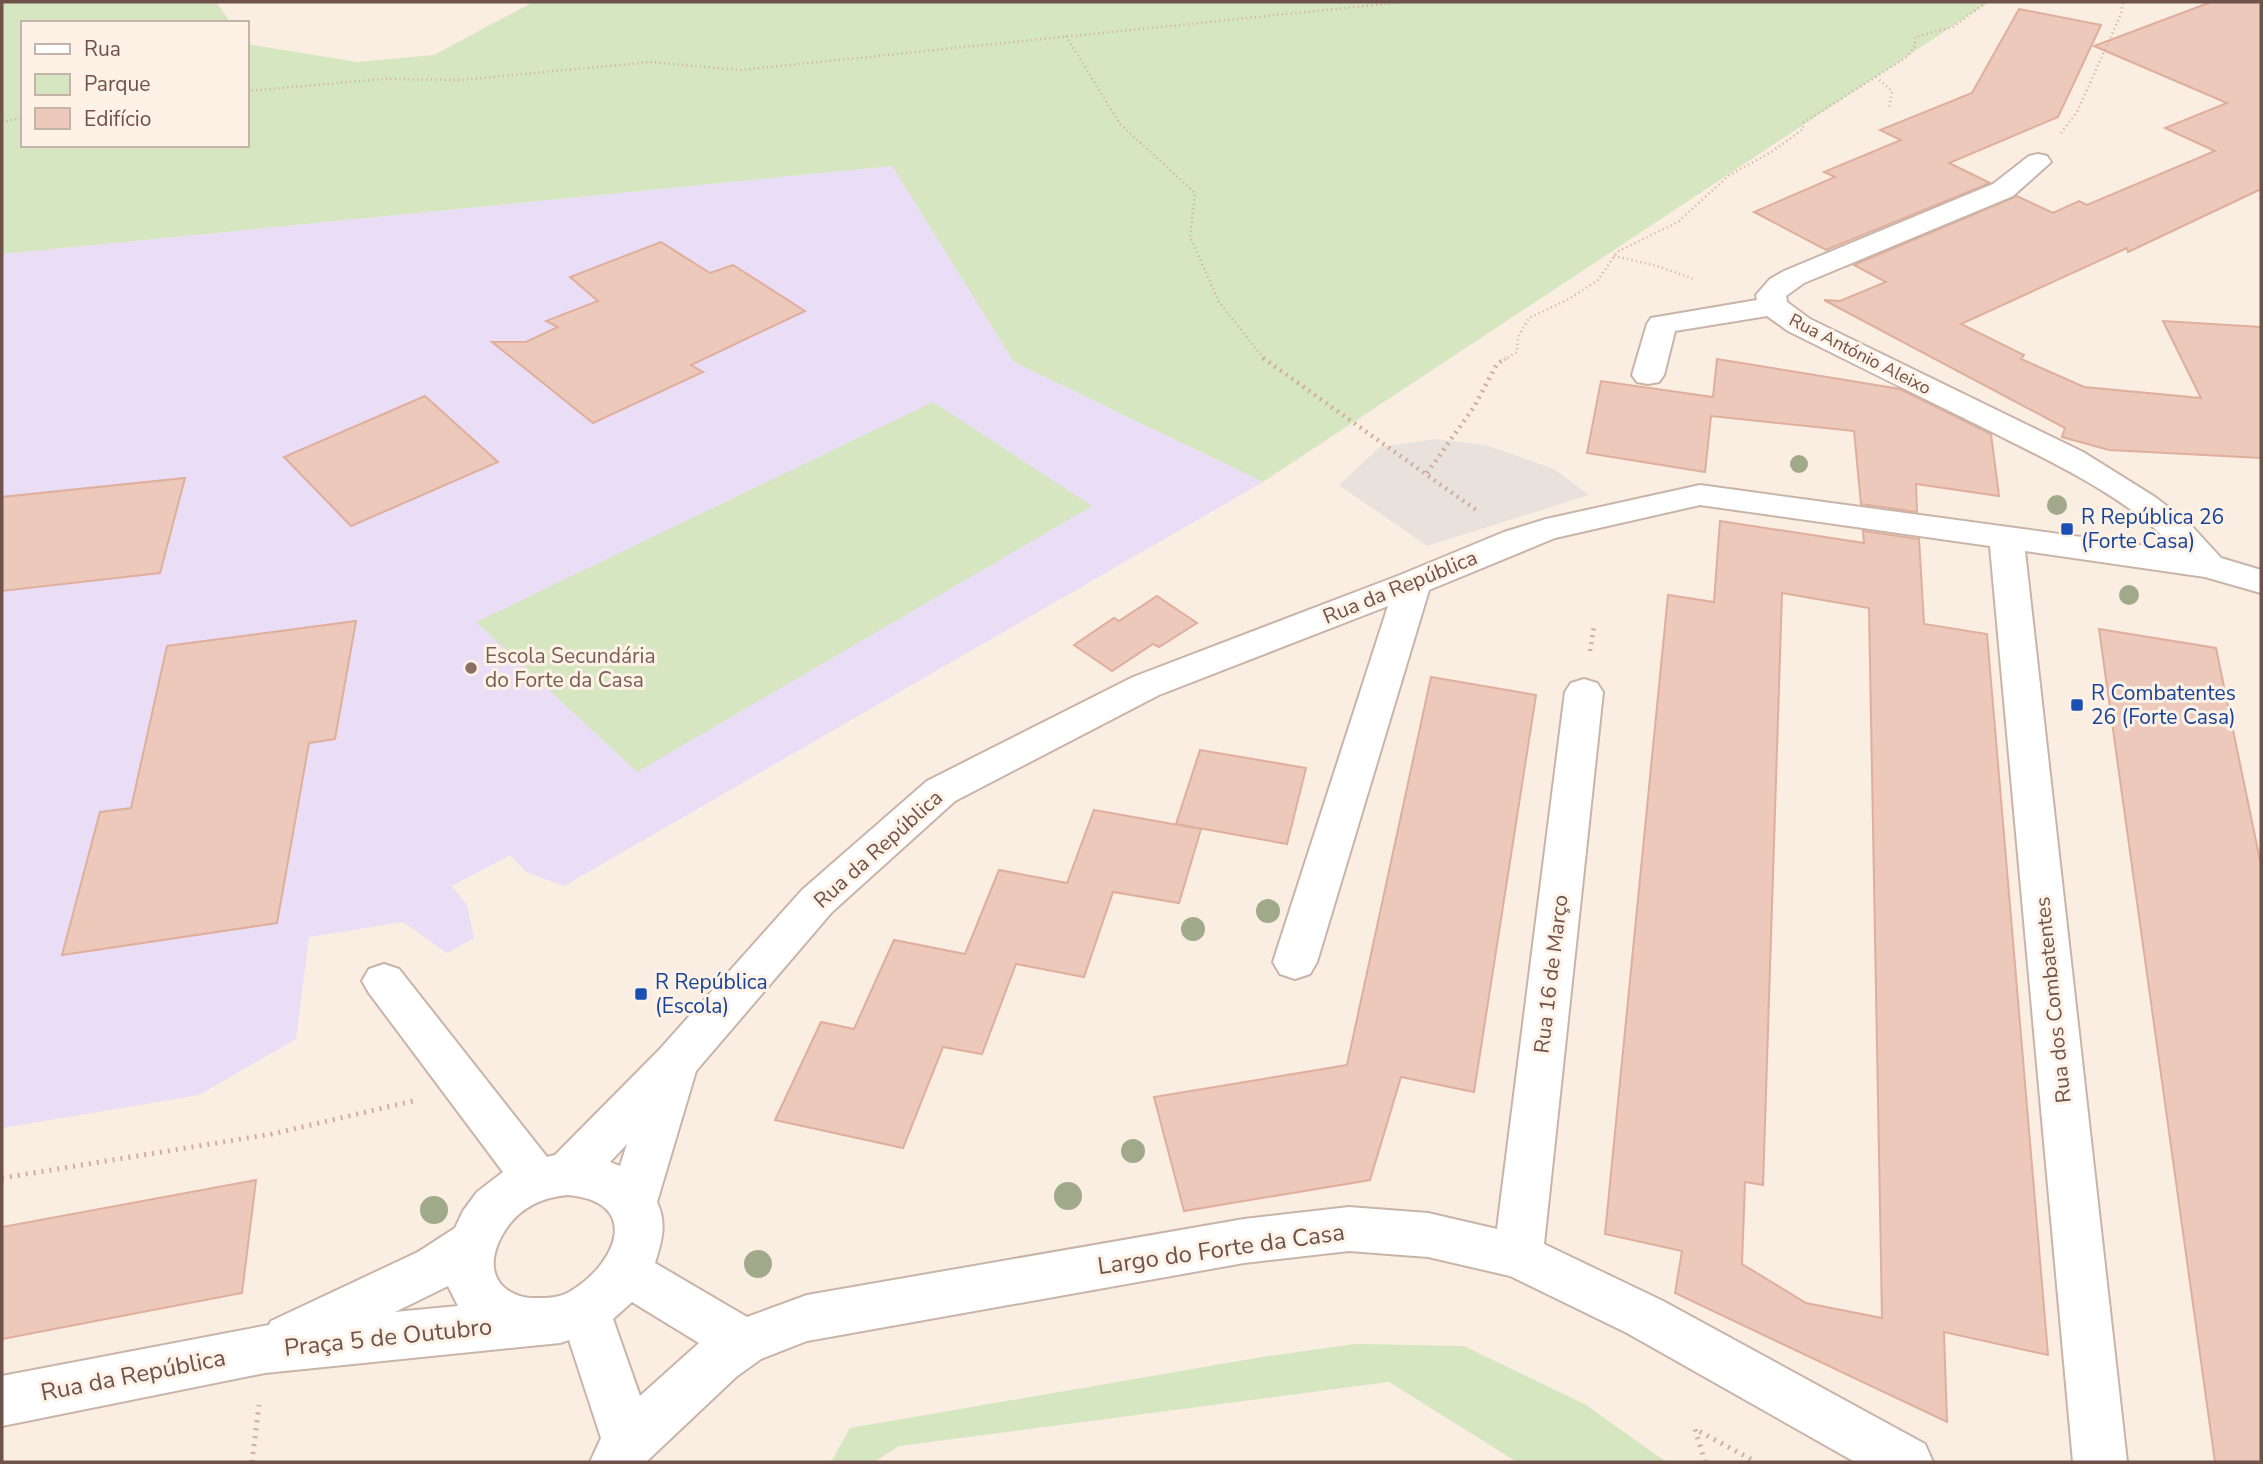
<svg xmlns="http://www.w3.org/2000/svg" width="2263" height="1464" font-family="'Nunito Sans',sans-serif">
<rect width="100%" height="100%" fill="#faede1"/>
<!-- industrial -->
<polygon fill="#e9e1dc" points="1436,439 1485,445 1554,469 1589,495 1427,546 1339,485 1380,447"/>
<!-- education -->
<polygon fill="#eadef6" points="892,166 1014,362 1263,482 564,886 526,872 510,855 452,886 467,905 474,938 447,953 403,922 309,937 296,1039 199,1095 2,1128 2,254"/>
<!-- green -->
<g fill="#d5e6c1">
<polygon points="2,2 216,2 231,23 23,23 23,145 247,145 247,44 357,62 434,55 533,2 1989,2 1263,482 1014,362 892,166 2,254"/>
<polygon points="933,402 1092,506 637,772 476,622"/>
<polygon points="1355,1344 1464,1346 1586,1405 1666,1462 1517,1462 1389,1382 899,1446 874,1462 831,1462 850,1428 1262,1357"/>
</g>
<!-- building -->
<g fill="#edc9bb" stroke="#dfae9c" stroke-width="2" fill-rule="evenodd">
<polygon points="2211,2 2261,2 2261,189 2128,252 2127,248 1961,324 2024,355 2021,359 2084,387 2201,398 2163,321 2261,327 2261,458 2109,450 2062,437 2065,428 1824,300 1840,301 1886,282 1854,265 2017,196 2053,213 2079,201 2087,205 2215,151 2165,128 2227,103 2094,46"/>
<polygon points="2019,9 2101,25 2058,117 1949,163 1990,183 1826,250 1754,212 1835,177 1824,172 1901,140 1880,130 1972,93"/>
<polygon points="661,242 710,273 733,265 805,311 691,365 703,372 593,423 492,342 526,342 558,327 546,321 598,301 570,277"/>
<polygon points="1717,359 1900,389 1991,434 1999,496 1916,484 1917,512 1861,504 1854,431 1711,416 1705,472 1587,453 1601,381 1713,397"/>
<polygon points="425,396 498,462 351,526 284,457"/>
<polygon points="185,478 160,573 2,591 2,497"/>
<path d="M 1720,521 L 1864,543 L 1863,531 L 1919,539 L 1924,624 L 1987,634 L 2048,1355 L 1944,1332 L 1947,1422 L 1675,1293 L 1682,1251 L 1605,1234 L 1668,595 L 1714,602 ZM 1782,593 L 1869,608 L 1882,1318 L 1806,1303 L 1742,1264 L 1745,1182 L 1763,1185 Z"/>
<polygon points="1157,596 1197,623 1159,647 1153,644 1112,671 1074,645 1114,618 1119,621"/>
<polygon points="356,621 335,739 309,743 277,923 62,955 100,812 131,808 167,646"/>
<polygon points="2099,629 2216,648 2261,865 2261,1462 2215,1462"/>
<polygon points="1431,677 1536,695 1474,1092 1401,1077 1370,1180 1184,1211 1154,1097 1347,1065"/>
<polygon points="1200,750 1306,768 1287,844 1176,824"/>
<polygon points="1094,810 1201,829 1179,903 1113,892 1084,977 1016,964 982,1054 943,1047 903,1148 775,1120 821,1022 854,1029 894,940 965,954 999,870 1067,883"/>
<polygon points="256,1180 242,1293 2,1339 2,1227"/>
</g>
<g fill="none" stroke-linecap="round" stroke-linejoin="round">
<defs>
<path id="minor" d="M 2038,154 L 2047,156 L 2051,162 L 2013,196 L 1804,283 L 1786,296 L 1787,302 L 1810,319 L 2083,452 L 2155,497 L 2188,522 L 2221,558 L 2261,570 L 2261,593 L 2205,577 L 2025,551 L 2127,1462 L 2073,1462 L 1990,546 L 1700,505 L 1555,538 L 1429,590 L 1317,962 L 1310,974 L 1295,979 L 1280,974 L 1273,962 L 1388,606 L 1159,695 L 955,801 L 832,912 L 696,1071 L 657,1202 C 667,1223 662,1241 655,1263 L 747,1317 L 807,1295 L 1244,1219 L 1349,1207 L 1428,1213 L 1497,1229 L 1565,692 L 1571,683 L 1584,679 L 1597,683 L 1603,692 L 1544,1244 L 1663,1301 L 1925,1444 L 1933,1462 L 1855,1462 L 1627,1333 L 1510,1276 L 1428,1257 L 1349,1251 L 1244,1263 L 807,1341 L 761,1359 L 736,1377 L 646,1462 L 590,1462 L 601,1438 L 569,1340 L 560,1343 L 265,1373 L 2,1426 L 2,1376 L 269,1325 L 271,1321 L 418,1252 L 455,1228 L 463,1211 L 477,1192 L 503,1172 L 369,993 L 362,981 L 369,969 L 384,964 L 399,969 L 547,1157 L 555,1155 L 659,1050 L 802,890 L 927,781 L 1133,677 L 1400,575 L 1504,532 L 1546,519 L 1700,485 L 2176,550 C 2130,497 2047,460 1984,428 C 1919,396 1854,364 1788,331 L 1767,316 L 1675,331 L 1664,375 L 1659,382 L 1648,384 L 1637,382 L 1632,375 L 1647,324 L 1651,318 L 1757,300 L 1756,295 L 1770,279 L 1784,271 L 1993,184 L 2029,156 ZM 627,1144 L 620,1166 L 610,1162 ZM 568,1195 C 642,1202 617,1263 571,1291 C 560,1298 548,1298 535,1298 C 522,1299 505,1292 498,1280 C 488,1263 497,1241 508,1226 C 523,1206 544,1197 568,1195 ZM 448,1286 L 458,1306 L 395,1312 ZM 632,1302 L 699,1343 L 640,1396 L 613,1319 Z"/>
</defs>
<!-- minor casing -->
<use href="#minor" stroke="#c9b4a9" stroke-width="4"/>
<!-- path-far2 -->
<g stroke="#d2ac9f" stroke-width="2.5" stroke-dasharray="1 3.5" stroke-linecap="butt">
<polyline points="1066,36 1120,124 1195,193 1190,237 1219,302 1265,360"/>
<polyline points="1876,77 1892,91 1889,108"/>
<polyline points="247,91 383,79 462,80 650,62 740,70 1404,2"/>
<polyline points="2,122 23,118"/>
<polyline points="2061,133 2077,112 2121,14 2123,2"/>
<polyline points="1614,256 1657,266 1694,279"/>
<polyline points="1504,360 1517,352 1518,337 1529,318 1569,299 1598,280 1617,252 1678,222 1728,176 1773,151 1803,129 1803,123 1907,57 1915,46 1915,37 1953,27 1987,2"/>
</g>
<!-- path-far1 -->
<g stroke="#d2ac9f" stroke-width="4.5" stroke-dasharray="2 5" stroke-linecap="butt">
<polyline points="1263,358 1476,510"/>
<polyline points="1427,473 1474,407 1497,364 1506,358"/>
<polyline points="1590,651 1594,627"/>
</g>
<!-- path -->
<g stroke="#d2ac9f" stroke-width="5" stroke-dasharray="2 6" stroke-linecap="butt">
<polyline points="2,1178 272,1134 413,1101"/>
<polyline points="252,1462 259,1405"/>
<polyline points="1705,1462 1695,1429 1756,1462"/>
</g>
<!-- minor -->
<use href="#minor" fill="#fff" fill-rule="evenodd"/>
</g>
<!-- trees -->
<g fill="#a0aa8a">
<circle cx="1799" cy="464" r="9"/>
<circle cx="2057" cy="505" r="10"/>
<circle cx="2129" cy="595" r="10"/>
<circle cx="1268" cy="911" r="12"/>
<circle cx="1193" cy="929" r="12"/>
<circle cx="1133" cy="1151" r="12"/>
<circle cx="1068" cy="1196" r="14"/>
<circle cx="434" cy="1210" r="14"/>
<circle cx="758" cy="1264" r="14"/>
</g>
<!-- markers -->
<g fill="#1a4fb4" stroke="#fef2e7" stroke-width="2.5">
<rect x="2060" y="522" width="14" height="14" rx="3.5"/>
<rect x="2070" y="698" width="14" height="14" rx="3.5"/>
<rect x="634" y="987" width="14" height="14" rx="3.5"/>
</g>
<circle fill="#8d6e63" stroke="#fef2e7" stroke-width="2.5" cx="471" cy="668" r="7"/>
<g text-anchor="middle" stroke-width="6" stroke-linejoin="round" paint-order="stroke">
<!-- far-street labels -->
<g font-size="18" fill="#6f534a" stroke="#fef2e7">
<text transform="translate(1860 354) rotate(27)" y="6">Rua António Aleixo</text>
</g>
<!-- transit labels -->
<g font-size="21" fill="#164399" stroke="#fef2e7" text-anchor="start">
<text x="2081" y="524">R República 26<tspan x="2081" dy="24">(Forte Casa)</tspan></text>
<text x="2091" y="700">R Combatentes<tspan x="2091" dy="24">26 (Forte Casa)</tspan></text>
<text x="655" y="989">R República<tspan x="655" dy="24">(Escola)</tspan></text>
</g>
<!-- street labels -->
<g font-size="21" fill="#6f534a" stroke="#fef2e7">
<text transform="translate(1400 587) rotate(-22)" y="7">Rua da República</text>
<text transform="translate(878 849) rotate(-42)" y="7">Rua da República</text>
<text transform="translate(1551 974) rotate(-83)" y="7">Rua 16 de Março</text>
<text transform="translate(2053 1000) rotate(-96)" y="7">Rua dos Combatentes</text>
</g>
<!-- education labels -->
<g font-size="21" fill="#785e54" stroke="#fef2e7" text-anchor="start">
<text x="485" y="663">Escola Secundária<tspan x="485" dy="24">do Forte da Casa</tspan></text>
</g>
<!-- near-street labels -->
<g font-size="24" fill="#6f534a" stroke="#fef2e7">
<text transform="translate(1221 1249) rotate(-8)" y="8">Largo do Forte da Casa</text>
<text transform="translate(388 1337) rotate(-6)" y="8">Praça 5 de Outubro</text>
<text transform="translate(133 1375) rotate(-11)" y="8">Rua da República</text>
</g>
</g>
<!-- border -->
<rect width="2263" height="1464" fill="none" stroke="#6f534a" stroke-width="7"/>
<!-- legend -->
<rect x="21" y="21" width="228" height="126" fill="#fef2e7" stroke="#c5b2a8" stroke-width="2"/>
<rect x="35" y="44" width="35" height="10" fill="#ffffff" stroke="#c5b2a8" stroke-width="2"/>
<text x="84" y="56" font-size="21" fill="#6f534a">Rua</text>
<rect x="35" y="74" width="35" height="21" fill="#d5e6c1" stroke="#c5b2a8" stroke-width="2"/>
<text x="84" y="91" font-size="21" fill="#6f534a">Parque</text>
<rect x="35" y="108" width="35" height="21" fill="#edc9bb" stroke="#c5b2a8" stroke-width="2"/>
<text x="84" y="126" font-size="21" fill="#6f534a">Edifício</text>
</svg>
